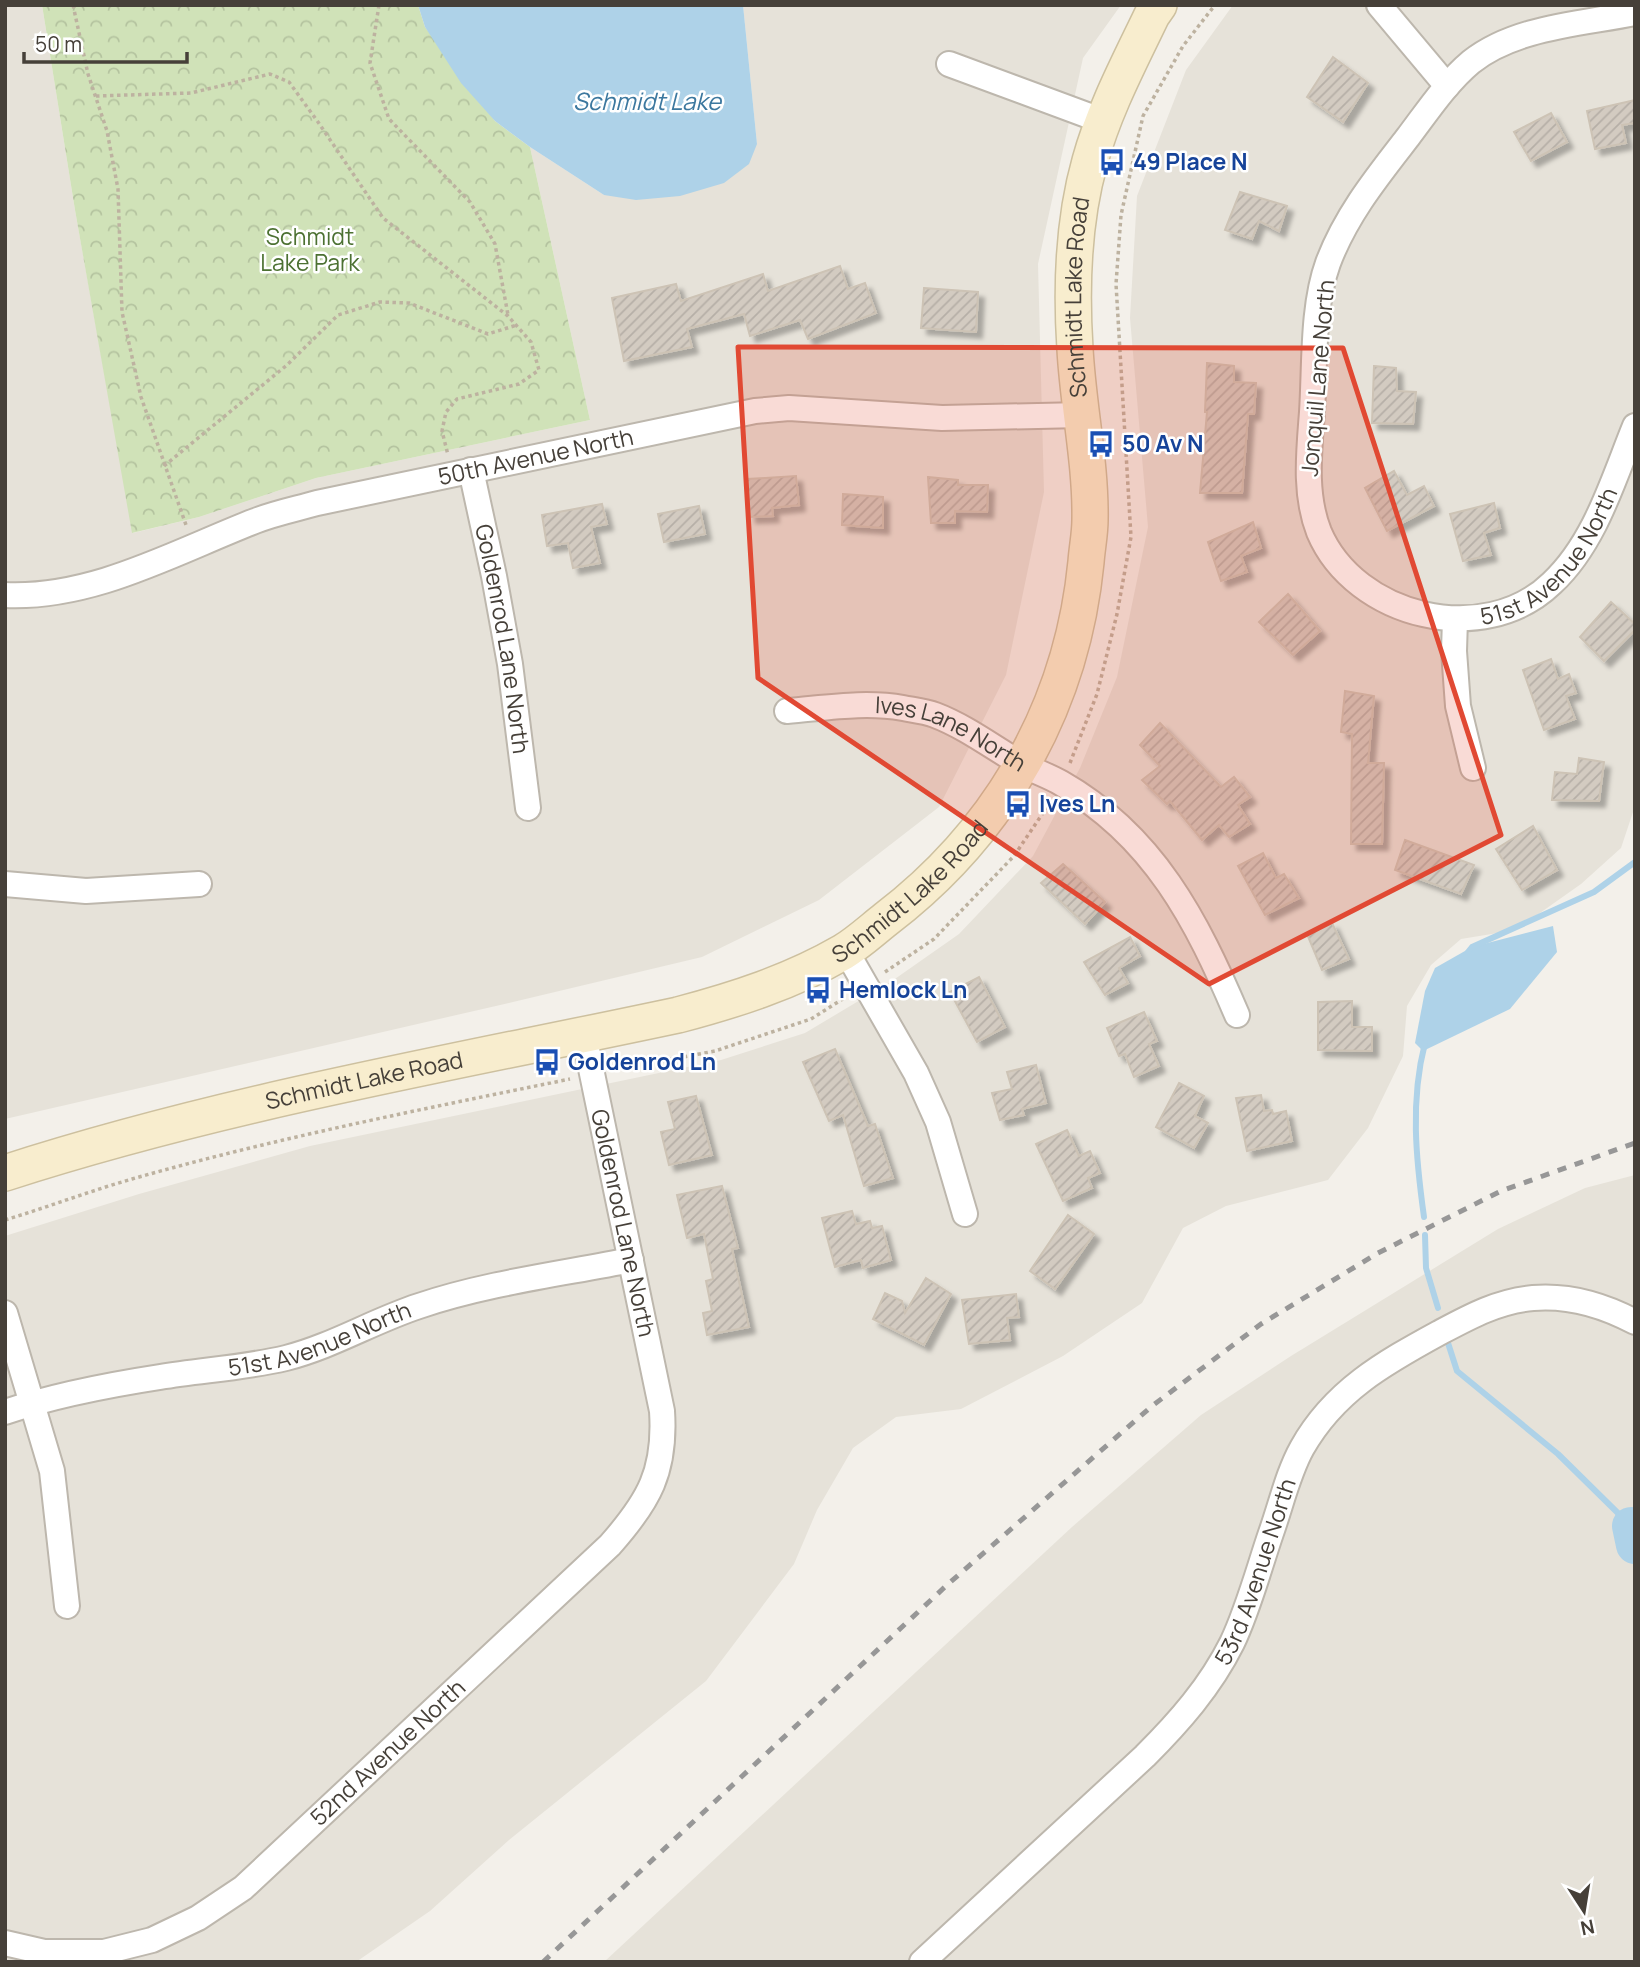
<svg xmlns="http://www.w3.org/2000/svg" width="1640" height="1967" font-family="Manrope,sans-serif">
<defs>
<pattern id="park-crowns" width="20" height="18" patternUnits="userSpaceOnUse" patternTransform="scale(1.75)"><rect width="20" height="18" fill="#d0e2b8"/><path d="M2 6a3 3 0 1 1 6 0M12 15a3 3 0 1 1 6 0" fill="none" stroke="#b4c39f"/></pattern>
<pattern id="building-hatch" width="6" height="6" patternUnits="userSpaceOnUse" patternTransform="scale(1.75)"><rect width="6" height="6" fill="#d3cbc1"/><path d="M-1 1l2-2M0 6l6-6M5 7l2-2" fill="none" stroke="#b6afa7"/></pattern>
<filter id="shadow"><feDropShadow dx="6" dy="6" stdDeviation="2" flood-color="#0004"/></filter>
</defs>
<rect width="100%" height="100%" fill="#f3f0ea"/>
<!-- residential -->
<g fill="#e6e2d9">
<polygon points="5,5 42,5 75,210 133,533 199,517 316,478 590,420 530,147 604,195 757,144 743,5 1121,5 1083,58 1038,264 1044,492 1006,675 939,807 819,900 702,957 513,1002 5,1119"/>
<polygon points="1233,5 1635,5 1635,806 1621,848 1581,884 1516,930 1461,939 1431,965 1407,1006 1403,1056 1368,1128 1328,1180 1226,1206 1183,1228 1142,1303 1063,1356 961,1409 896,1417 853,1448 817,1510 794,1564 706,1681 509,1840 430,1911 356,1962 5,1962 5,1236 139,1194 310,1146 721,1060 805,1033 892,981 959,934 1033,856 1080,768 1117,677 1148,527 1130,318 1137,196 1186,70"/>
<polygon points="1635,1175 1635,1962 604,1962 1072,1527 1201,1415 1291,1356 1498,1229 1585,1188"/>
</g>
<!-- park -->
<polygon fill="url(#park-crowns)" points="42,5 418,5 425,27 495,121 530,147 590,420 316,478 199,517 132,533 75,210"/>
<!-- water -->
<g fill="#aed2e8">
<polygon points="418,5 743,5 757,144 749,164 724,183 680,196 636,200 604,195 530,147 495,121 461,83 425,27"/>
<polygon points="1553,926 1557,952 1510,1009 1423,1051 1415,1043 1425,991 1435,968 1472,947"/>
</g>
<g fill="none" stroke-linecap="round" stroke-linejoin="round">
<!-- stream -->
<g stroke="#aed2e8" stroke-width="6">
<polyline points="1468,952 1472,947 1594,892 1635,862"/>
<path d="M 1424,1217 C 1416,1159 1410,1101 1425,1043"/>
<polyline points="1425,1235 1426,1268 1438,1308"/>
<polyline points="1448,1343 1457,1371 1558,1454 1631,1526"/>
</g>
<!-- river -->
<polyline stroke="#aed2e8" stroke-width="38" points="1631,1526 1635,1545"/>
</g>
<!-- building -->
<g fill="url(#building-hatch)" stroke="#cdc3b5" stroke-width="2" filter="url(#shadow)">
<polygon points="1333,57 1368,83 1343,122 1307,97"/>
<polygon points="1635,100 1635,123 1622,125 1626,143 1595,149 1587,111"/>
<polygon points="1551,113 1567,142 1531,161 1514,132"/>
<polygon points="1240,192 1287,206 1279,231 1259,221 1252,239 1225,230"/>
<polygon points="840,266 848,289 865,283 876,313 808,339 800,320 750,336 744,314 687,329 692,347 624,361 612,298 676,284 681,301 763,274 768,291"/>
<polygon points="924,288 978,292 976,332 921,328"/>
<polygon points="1207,363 1234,366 1234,382 1256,383 1254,414 1248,414 1242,493 1200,493 1207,412 1205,412"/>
<polygon points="1374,366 1396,368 1397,391 1416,392 1413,424 1372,423"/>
<polygon points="1394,471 1407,495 1424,486 1434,506 1387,531 1365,488"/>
<polygon points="796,476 799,505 772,508 773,516 750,517 747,479"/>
<polygon points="928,477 958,480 958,485 988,485 987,512 955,511 955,523 931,523"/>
<polygon points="843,494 883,497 883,528 842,525"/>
<polygon points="1494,503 1500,528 1484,533 1491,555 1463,561 1450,514"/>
<polygon points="602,504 607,524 591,527 600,563 573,568 568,543 547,546 542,515"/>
<polygon points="699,506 705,534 664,542 658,514"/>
<polygon points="1253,522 1261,548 1241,556 1247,572 1221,581 1208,542"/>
<polygon points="1288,594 1320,631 1293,655 1259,622"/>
<polygon points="1611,602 1635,624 1635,630 1604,661 1580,637"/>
<polygon points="1551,659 1558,679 1569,674 1576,693 1566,696 1575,719 1544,730 1523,670"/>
<polygon points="1345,691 1374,696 1368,763 1384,763 1382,844 1351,844 1352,734 1341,732"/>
<polygon points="1160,723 1221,787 1234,777 1250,797 1238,805 1250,824 1229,837 1219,825 1202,840 1170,801 1167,804 1142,780 1160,766 1140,745"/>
<polygon points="1579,758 1604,762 1599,801 1552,800 1555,772 1577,774"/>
<polygon points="1533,826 1557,870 1522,890 1496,849"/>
<polygon points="1405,840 1474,865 1461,894 1395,870"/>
<polygon points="1263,853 1276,878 1284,874 1299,898 1265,915 1238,866"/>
<polygon points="1063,864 1105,902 1085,924 1041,883"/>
<polygon points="1332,923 1349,959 1322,970 1307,934"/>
<polygon points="1130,937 1140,956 1119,968 1128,983 1105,995 1084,962"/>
<polygon points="979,977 1005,1027 977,1042 950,992"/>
<polygon points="1352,1001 1352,1027 1372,1027 1372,1051 1318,1050 1318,1002"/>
<polygon points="1144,1012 1157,1041 1149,1044 1159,1066 1134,1077 1125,1054 1119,1056 1107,1028"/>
<polygon points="835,1049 868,1126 875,1124 893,1178 864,1186 843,1115 829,1121 803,1062"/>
<polygon points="1036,1065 1046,1103 1022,1109 1024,1115 1000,1120 992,1093 1012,1089 1007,1072"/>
<polygon points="1179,1083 1204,1096 1195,1116 1208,1123 1194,1148 1156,1127"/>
<polygon points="1261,1095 1264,1111 1272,1110 1273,1114 1286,1111 1292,1141 1247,1151 1236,1098"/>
<polygon points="696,1096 712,1155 669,1165 661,1132 675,1129 668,1102"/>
<polygon points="1067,1130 1079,1156 1090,1151 1100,1173 1088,1178 1092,1188 1063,1201 1036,1144"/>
<polygon points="722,1186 738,1248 732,1249 749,1327 707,1335 703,1313 712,1311 706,1281 713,1279 704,1234 687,1238 677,1195"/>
<polygon points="852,1211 856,1224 870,1221 872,1228 882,1226 891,1260 863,1268 861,1260 835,1267 822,1218"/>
<polygon points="1068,1215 1094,1234 1055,1289 1030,1271"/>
<polygon points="926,1278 951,1294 924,1345 873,1319 885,1293 902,1301 905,1313"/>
<polygon points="1016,1294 1019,1317 1007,1318 1010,1340 969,1344 962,1300"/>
</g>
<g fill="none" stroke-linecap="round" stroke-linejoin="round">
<defs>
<g id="street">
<polyline points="1379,5 1447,86"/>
<path id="s1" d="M 1635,13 C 1581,24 1515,27 1471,62 C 1446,83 1427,112 1408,137 C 1377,177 1346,215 1328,263 C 1312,307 1315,366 1312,412 C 1309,452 1304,494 1319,532 C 1355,617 1484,649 1552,583 C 1595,543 1613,480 1635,426"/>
<polyline points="949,64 1103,121"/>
<path id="s2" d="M 471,470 L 494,576 L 510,664 L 528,808"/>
<path id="s3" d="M 5,595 C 93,599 175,552 255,521 C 275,513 296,509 317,503 L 755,411 L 789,408 L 942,418 L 1082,415"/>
<polyline points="1455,619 1454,651 1458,706 1473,768"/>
<path id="s4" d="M 787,711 C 825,708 865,701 903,708 C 913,710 925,711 935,715 C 964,726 991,746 1018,762 C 1031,770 1047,775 1061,783 C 1154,836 1197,921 1237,1015"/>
<polyline points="5,884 86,891 199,884"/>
<polyline points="846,951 916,1073 938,1122 965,1214"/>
<polyline points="5,1313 52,1471 67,1606"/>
<path id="s5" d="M 5,1412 C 55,1395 108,1385 160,1377 C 202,1370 244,1368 286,1358 C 333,1346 373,1321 419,1306 C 487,1283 561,1274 631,1260"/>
<path id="s6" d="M 5,1943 L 44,1952 L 104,1952 L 152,1940 L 198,1918 L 243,1888 L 610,1545 C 649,1501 666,1471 662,1411 L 584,1035"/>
<path id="s7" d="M 922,1962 L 1145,1756 C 1179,1722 1210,1687 1232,1643 C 1248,1610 1259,1568 1271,1533 C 1281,1505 1288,1473 1302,1448 C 1334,1391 1384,1363 1439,1333 C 1469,1317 1498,1301 1533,1298 C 1569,1295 1603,1305 1635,1322"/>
</g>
<g id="secondary">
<path id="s8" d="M 5,1173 C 225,1102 453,1063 678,1015 C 735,1000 791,982 843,952 C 858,943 872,930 886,919 C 1001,831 1072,706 1086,562 C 1087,548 1090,534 1090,520 C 1091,463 1078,406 1075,349 C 1071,288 1073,221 1090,161 C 1104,110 1129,63 1152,15 L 1159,5"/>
</g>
</defs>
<!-- street casing -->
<use href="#street" stroke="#bdb7ad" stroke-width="28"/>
<!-- secondary casing -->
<use href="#secondary" stroke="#cdc09f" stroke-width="38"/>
<!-- path -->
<g stroke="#bdb2a0" stroke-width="3.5" stroke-dasharray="3.5 3.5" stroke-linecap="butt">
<polyline points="73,5 88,74 107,131 118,189 122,312 141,397 186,525"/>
<polyline points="379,5 370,63 389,119 470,202 495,244 508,315"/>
<polyline points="96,96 191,93 270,74 289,82 318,122 383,218 508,316 531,342 539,370 519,384 457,399 446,412 442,431 448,455"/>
<polyline points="164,466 287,365 338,315 380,302 409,303 488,334 517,325"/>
<polyline points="1070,763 1097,694 1117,614 1131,537 1116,284 1121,215 1143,116 1183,46 1215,5"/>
<polyline points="885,972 934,939 1014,856 1051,801"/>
<polyline points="615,1070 715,1051 811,1019 846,997"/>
<path d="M 5,1220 C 48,1207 90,1191 132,1179 C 276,1138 423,1109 570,1079"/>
</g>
<!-- street -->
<use href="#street" stroke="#fff" stroke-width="24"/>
<!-- secondary -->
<use href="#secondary" stroke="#f8edce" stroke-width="35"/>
<!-- rail -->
<polyline stroke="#979797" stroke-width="5" stroke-dasharray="9 9" stroke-linecap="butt" points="543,1962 947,1585 1152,1406 1261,1324 1378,1253 1501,1191 1635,1143"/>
</g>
<!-- marked area -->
<path fill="#e14933" fill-opacity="0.2" stroke="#e14933" stroke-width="5" stroke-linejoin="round" d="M 738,347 L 1343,348 L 1501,835 L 1209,984 L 758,678 Z"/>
<!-- icons -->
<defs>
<symbol id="bus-bare" viewBox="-9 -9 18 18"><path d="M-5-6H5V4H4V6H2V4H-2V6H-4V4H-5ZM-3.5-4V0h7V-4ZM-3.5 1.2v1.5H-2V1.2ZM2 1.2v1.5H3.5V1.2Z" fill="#1a4fb4" stroke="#fff" stroke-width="2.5" paint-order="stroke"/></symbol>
</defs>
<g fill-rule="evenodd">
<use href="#bus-bare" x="1093" y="143" width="38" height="38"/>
<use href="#bus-bare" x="1082" y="425" width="38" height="38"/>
<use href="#bus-bare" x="999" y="785" width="38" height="38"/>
<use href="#bus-bare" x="799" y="971" width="38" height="38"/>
<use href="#bus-bare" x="528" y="1043" width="38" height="38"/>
</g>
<g text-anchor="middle" stroke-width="5" stroke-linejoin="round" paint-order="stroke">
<!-- transit labels -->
<g font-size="23" font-weight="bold" fill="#164399" stroke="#fff" text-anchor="start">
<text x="1133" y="170">49 Place N</text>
<text x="1122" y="452">50 Av N</text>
<text x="1039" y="812">Ives Ln</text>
<text x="839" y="998">Hemlock Ln</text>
<text x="568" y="1070">Goldenrod Ln</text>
</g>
<!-- park labels -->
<g font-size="23" fill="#4c7132" stroke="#fff">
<text x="310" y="245">Schmidt<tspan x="310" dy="26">Lake Park</tspan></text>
</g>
<!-- street labels -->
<g font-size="23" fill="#464039" stroke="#fff">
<text dy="8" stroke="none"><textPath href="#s8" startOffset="1610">Schmidt Lake Road</textPath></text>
<text transform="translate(1318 378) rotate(-85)" y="8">Jonquil Lane North</text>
<text dy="8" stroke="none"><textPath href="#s3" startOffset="551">50th Avenue North</textPath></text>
<text dy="8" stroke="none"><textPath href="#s1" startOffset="984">51st Avenue North</textPath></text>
<text dy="8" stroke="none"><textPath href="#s2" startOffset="172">Goldenrod Lane North</textPath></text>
<text dy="8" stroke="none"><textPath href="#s4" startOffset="170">Ives Lane North</textPath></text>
<text dy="8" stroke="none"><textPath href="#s8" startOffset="959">Schmidt Lake Road</textPath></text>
<text dy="8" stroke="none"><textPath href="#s8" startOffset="371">Schmidt Lake Road</textPath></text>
<text transform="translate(623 1223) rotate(78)" y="8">Goldenrod Lane North</text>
<text dy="8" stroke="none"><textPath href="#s5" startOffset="324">51st Avenue North</textPath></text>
<text dy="8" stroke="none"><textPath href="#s7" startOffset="522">53rd Avenue North</textPath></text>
<text dy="8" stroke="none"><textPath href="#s6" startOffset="453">52nd Avenue North</textPath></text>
</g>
<!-- water labels -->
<g font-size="24" font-style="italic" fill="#3c789f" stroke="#fff">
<text x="647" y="110">Schmidt Lake</text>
</g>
</g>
<!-- border -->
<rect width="1640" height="1967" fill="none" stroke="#464039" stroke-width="14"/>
<!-- north arrow -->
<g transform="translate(1584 1911) rotate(168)" stroke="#ffffff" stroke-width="5" paint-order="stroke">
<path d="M0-5L12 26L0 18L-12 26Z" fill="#464039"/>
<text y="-10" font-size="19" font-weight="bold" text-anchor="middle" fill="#464039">N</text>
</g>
<!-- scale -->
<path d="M24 52v10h163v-10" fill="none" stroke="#464039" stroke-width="3.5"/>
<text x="35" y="52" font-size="21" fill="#464039" stroke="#ffffff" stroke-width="5" paint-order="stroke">50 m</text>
</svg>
